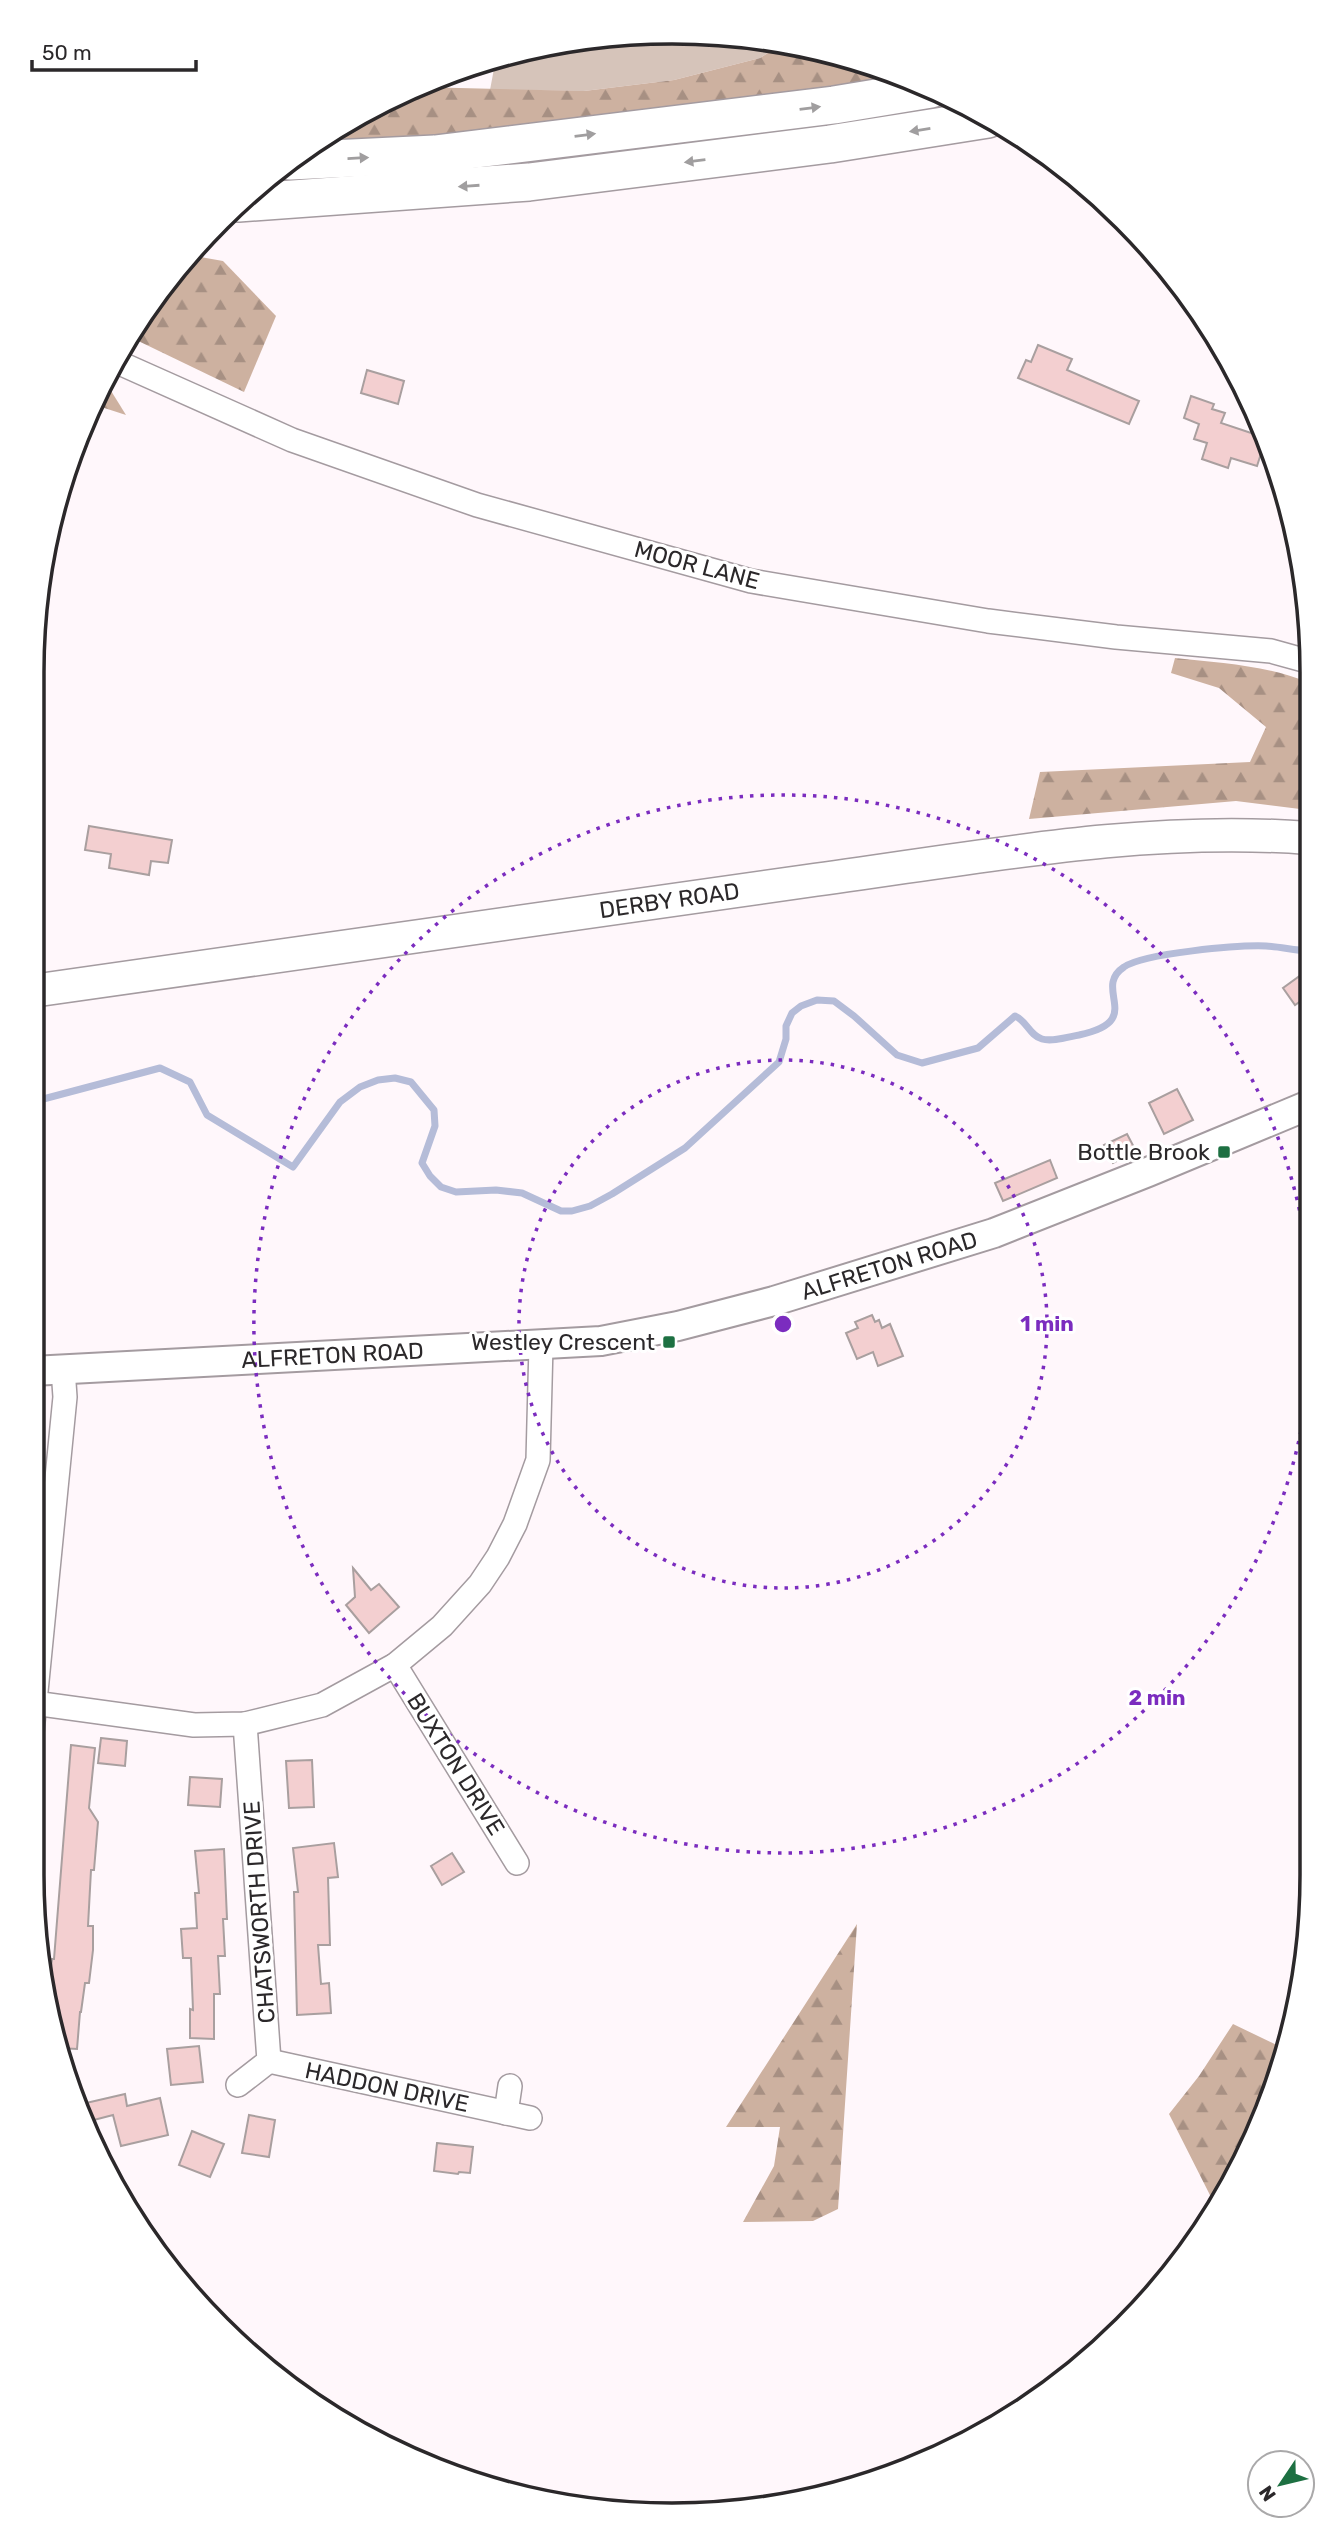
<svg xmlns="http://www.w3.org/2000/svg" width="1344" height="2547" font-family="Rubik,sans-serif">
<defs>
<pattern id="forest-firs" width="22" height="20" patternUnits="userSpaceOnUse" patternTransform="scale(1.75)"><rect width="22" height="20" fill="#cdb1a0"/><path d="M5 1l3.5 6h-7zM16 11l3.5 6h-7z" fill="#a79083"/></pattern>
</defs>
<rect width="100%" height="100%" fill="#fff7fb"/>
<!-- grass -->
<polygon fill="#d6c4ba" points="714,33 782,44 760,58 674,80 584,91 490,90 496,58 589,37"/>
<!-- forest -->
<g fill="url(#forest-firs)">
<polygon points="782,44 838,53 895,75 806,93 484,137 307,150 352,117 418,87 584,91 674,80 760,58"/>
<polygon points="189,255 223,261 276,316 244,392 130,337 164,282"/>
<polygon points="102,382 108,386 126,415 92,404"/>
<path d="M 1175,658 C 1219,663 1266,665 1307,682 L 1308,810 L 1236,801 L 1029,819 L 1040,772 L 1250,762 L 1266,727 L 1219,688 L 1171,673 Z"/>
<polygon points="857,1924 838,2209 813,2221 743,2222 774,2166 780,2127 726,2127"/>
<polygon points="1233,2024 1287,2050 1246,2159 1216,2207 1169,2114 1199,2076"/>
</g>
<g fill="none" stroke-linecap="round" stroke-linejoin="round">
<!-- stream -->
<path stroke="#b5bcd8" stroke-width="7" d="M 32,1102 L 160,1068 L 190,1082 L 207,1115 L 293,1167 L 340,1102 L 360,1087 L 378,1080 L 395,1078 L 411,1082 L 434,1110 L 435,1126 L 422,1163 L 430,1176 L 441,1187 L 456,1192 L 496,1190 L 522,1193 L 561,1211 L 572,1211 L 590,1206 L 612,1194 L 685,1148 L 779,1062 L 786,1039 L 786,1026 L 792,1013 L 801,1006 L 817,1000 L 834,1001 L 854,1016 L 897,1055 L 922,1063 L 978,1048 L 1015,1016 C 1027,1021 1029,1035 1042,1039 C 1052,1042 1068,1037 1079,1035 C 1147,1021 1091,989 1124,967 C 1144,953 1239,945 1266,946 C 1280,947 1294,950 1308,951"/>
</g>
<!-- building -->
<g fill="#f3cfd0" stroke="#a99f9f" stroke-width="2">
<polygon points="1038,345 1072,359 1067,370 1139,401 1129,424 1018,378 1026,360 1031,362"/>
<polygon points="367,370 404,381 398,404 361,393"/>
<polygon points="1191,396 1214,404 1212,409 1225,413 1221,423 1266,438 1257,466 1231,458 1228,468 1202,459 1207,443 1194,439 1199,424 1184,418"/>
<polygon points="89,826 172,840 168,863 151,861 149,875 109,868 111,854 85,850"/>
<polygon points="1301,975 1308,985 1308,996 1295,1005 1283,988"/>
<polygon points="1177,1089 1193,1120 1164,1134 1149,1103"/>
<polygon points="1127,1134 1136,1151 1113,1163 1104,1145"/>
<polygon points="1050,1160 1057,1178 1003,1201 995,1183"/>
<polygon points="872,1315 875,1322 879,1320 882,1328 890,1324 903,1356 878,1366 873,1352 857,1359 846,1333 858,1328 855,1322"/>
<polygon points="353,1568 371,1590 379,1584 399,1607 369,1633 346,1605 355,1597"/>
<polygon points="101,1738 127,1741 125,1766 98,1763"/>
<polygon points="71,1745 95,1748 89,1808 98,1822 94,1870 91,1870 88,1926 93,1926 93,1950 89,1983 85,1983 81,2012 80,2012 77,2049 60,2048 49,1982 52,1959 54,1959"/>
<polygon points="312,1760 314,1807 289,1808 286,1761"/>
<polygon points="190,1777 222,1779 220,1807 188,1805"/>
<polygon points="334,1843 338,1877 328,1878 330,1945 318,1945 321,1984 329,1983 331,2013 297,2015 294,1892 298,1892 293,1848"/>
<polygon points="224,1849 227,1919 223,1919 225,1956 218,1956 220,1994 214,1994 214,2039 190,2038 190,2009 193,2010 191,1958 183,1958 181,1929 197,1928 195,1893 199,1893 195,1851"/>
<polygon points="452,1853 464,1872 442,1885 431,1866"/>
<polygon points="199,2046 203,2082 171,2085 167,2049"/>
<polygon points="125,2094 127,2106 160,2098 168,2135 121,2146 113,2115 90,2121 86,2103"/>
<polygon points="249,2115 275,2120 269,2157 242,2153"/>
<polygon points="192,2131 224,2144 210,2177 179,2165"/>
<polygon points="437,2143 473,2147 470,2173 459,2172 458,2174 434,2171"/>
</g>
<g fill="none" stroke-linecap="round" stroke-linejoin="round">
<defs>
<g id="minor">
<polyline points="115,361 292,440 477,505 751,581 988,621 1116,637 1271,651 1307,661"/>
<polyline points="395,1665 517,1863"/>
<polyline points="34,1703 194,1725 245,1724 322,1705 395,1665 442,1626 480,1584 498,1557 515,1524 538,1460 541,1345"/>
<polyline points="32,1732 65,1397 63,1369"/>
<polyline points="269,2061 530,2118"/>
<polyline points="238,2085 269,2061 245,1724"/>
<polyline points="506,2113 510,2086"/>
</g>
<g id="tertiary">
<path id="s1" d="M 32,1371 L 601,1341 L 678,1326 L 774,1301 L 994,1233 L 1148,1172 L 1309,1105"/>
</g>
<g id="secondary">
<path id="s2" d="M 32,991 C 291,955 548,917 807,881 C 972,859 1140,825 1308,838"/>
</g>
<g id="trunk">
<polyline points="290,161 435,154 834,105 931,89"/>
<polyline points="238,203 529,182 830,144 988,119"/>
</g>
</defs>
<!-- minor casing -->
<use href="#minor" stroke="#a49ba0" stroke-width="26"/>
<!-- tertiary casing -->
<use href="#tertiary" stroke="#a49ba0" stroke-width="32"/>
<!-- secondary casing -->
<use href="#secondary" stroke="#a49ba0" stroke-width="35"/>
<!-- trunk casing -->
<use href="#trunk" stroke="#a49ba0" stroke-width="40"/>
<!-- minor -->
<use href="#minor" stroke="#fff" stroke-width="23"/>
<!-- tertiary -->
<use href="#tertiary" stroke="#fff" stroke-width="28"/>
<!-- secondary -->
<use href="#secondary" stroke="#fff" stroke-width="32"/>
<!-- trunk -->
<use href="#trunk" stroke="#fff" stroke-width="37"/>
</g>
<!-- one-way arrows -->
<defs><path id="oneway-solid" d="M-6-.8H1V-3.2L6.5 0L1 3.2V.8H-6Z" transform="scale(1.75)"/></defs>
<g fill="#a09e9f">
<use href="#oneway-solid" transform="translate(810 108) rotate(-7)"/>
<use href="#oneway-solid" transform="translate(920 130) rotate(171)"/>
<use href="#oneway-solid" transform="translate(585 135) rotate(-7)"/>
<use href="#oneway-solid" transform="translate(358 158) rotate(-3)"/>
<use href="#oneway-solid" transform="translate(695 161) rotate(173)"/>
<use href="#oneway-solid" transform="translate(469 186) rotate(176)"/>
</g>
<!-- distance rings -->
<g fill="none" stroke="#7b2cbf" stroke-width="3.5" stroke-dasharray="3.5 7">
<circle cx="783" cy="1324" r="264"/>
<path d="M1309 1379A529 529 0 1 1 1309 1269"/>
</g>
<!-- markers -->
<g fill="#1d7042" stroke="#fff" stroke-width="2.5">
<rect x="1217" y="1145" width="14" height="14" rx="3.5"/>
<rect x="662" y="1335" width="14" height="14" rx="3.5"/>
</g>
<g text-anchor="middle" stroke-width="6" stroke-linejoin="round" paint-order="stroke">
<!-- street labels -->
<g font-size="23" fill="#2b282a" stroke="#fff">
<text transform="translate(697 565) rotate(15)" y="8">MOOR LANE</text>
<text dy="8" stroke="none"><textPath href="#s2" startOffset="644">DERBY ROAD</textPath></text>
<text dy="8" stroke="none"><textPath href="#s1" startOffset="868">ALFRETON ROAD</textPath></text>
<text dy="8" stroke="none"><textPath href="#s1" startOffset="301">ALFRETON ROAD</textPath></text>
<text transform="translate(456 1764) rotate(58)" y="8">BUXTON DRIVE</text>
<text transform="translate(259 1912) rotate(-94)" y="8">CHATSWORTH DRIVE</text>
<text transform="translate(387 2087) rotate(12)" y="8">HADDON DRIVE</text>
</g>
<!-- poi labels -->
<g font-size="23" fill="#2b282a" stroke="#fff" text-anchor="end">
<text x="1210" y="1160">Bottle Brook</text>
<text x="655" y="1350">Westley Crescent</text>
</g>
</g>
<!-- crop -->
<path d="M0 0H1344V2547H0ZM672 44H672A628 628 0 0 1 1300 672V1875A628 628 0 0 1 672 2503H672A628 628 0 0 1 44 1875V672A628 628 0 0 1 672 44Z" fill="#fff" fill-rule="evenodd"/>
<path fill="none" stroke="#2b282a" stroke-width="3.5" d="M672 44H672A628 628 0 0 1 1300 672V1875A628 628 0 0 1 672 2503H672A628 628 0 0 1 44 1875V672A628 628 0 0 1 672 44Z"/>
<circle cx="783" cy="1324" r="10" fill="#7b2cbf" stroke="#fff" stroke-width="3.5"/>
<g font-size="21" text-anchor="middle" font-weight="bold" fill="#7b2cbf" stroke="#fff" stroke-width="6" stroke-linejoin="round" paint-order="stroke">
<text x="1047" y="1331">1 min</text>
<text x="1157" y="1705">2 min</text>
</g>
<!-- north arrow -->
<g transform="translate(1281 2484) rotate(235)"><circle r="33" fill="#ffffff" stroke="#aaa9aa" stroke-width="2"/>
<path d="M0-5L12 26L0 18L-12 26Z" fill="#1d7042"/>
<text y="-10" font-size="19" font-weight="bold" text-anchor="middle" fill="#2b282a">N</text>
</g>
<!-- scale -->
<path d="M32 60v10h164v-10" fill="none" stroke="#2b282a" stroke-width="3.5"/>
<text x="42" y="60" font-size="21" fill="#2b282a" stroke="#ffffff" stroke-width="5" paint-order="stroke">50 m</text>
</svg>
